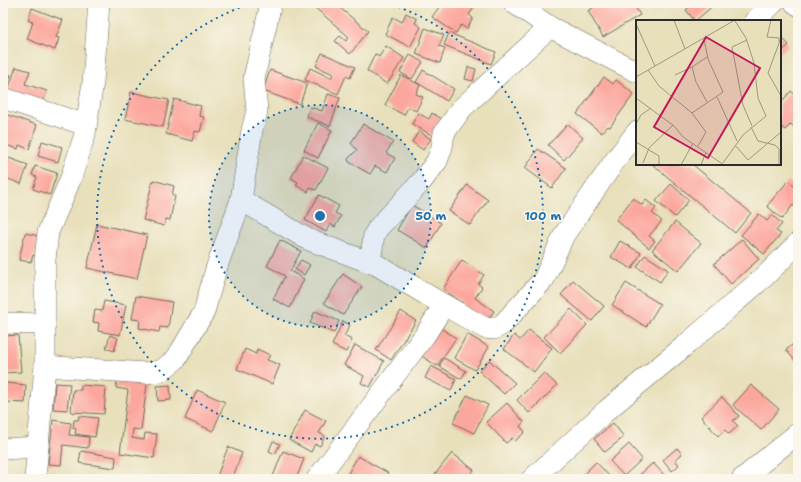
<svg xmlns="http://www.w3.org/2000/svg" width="801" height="482" font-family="'Shantell Sans',sans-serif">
<rect width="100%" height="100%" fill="#fbf7ec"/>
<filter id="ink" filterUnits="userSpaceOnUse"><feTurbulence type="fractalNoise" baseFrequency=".025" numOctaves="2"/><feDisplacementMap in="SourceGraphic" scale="8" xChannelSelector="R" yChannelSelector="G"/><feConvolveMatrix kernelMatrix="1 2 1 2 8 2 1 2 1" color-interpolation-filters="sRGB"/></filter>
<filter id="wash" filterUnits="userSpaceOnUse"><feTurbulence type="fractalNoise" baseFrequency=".012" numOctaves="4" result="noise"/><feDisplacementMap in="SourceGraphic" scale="16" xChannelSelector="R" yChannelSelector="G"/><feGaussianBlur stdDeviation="0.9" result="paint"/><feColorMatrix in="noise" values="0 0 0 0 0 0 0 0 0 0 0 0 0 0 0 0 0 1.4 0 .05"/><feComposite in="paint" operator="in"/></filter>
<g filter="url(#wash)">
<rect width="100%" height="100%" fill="#e8e0bb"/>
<g id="blocks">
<!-- building -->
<g fill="#fca79e">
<polygon points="313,3 334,3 368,31 350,54 335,41 340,36 346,41 349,37 312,5"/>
<polygon points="442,3 477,3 469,15 473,18 467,29 461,25 456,33 432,17"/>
<polygon points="601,3 633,3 640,15 603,37 588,11"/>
<polygon points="694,3 716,3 695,21 686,10"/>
<polygon points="32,8 63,20 56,37 59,38 55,50 27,39 33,22 28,20"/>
<polygon points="406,13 417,19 415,23 421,27 410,47 385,34 393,17 402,22"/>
<polygon points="425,28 444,35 439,46 445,48 440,63 416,54"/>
<polygon points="449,33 496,52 491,64 444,45"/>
<polygon points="780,35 789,45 780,53"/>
<polygon points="386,46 404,58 387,84 367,71 375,54 379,57"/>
<polygon points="322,53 355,67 350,78 346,76 338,94 305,80 310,68 331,78 333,74 316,66"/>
<polygon points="410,55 423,62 412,79 400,72"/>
<polygon points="16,67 30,71 25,84 47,91 42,105 7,93"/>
<polygon points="468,67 476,69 473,81 465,79"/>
<polygon points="270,70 307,83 300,104 263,91"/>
<polygon points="423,70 454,89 447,101 416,82"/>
<polygon points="3,72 11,75 6,88 3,87"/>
<polygon points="401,75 420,85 416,94 423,97 416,111 408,107 404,115 385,105"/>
<polygon points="604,77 613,84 616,80 634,94 610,127 608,126 602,133 577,114"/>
<polygon points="791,91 798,97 798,131 791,124 785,130 780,126 780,104"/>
<polygon points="131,92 169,100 163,127 125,119"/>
<polygon points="328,94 340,98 330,126 307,117 310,107 322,111"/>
<polygon points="174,99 201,106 199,116 204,117 200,132 195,131 192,141 166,134"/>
<polygon points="418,113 429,119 432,113 442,119 433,136 412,124"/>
<polygon points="5,114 37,125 29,149 19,145 18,149 3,144 3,120"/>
<polygon points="318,123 332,130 318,158 304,150"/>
<polygon points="363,124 393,142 386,153 395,158 387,172 375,166 370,174 349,162 348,159 357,150 351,143"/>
<polygon points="568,124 583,138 564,160 548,145"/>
<polygon points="419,131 431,139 423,150 412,142"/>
<polygon points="42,141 62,147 58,162 38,156"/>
<polygon points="538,149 566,168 552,188 525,168"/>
<polygon points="303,155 328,168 316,190 310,188 308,192 296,185 298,182 291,178"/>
<polygon points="3,156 28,165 21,184 3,177"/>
<polygon points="652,164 692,164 751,213 735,233"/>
<polygon points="35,166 57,173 50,195 33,189 37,177 32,175"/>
<polygon points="153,180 174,186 172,195 175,196 170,220 166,219 164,226 143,220"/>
<polygon points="788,181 798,189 798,209 793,205 782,219 767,206"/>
<polygon points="671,184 689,200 675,217 656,201"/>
<polygon points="467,185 488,200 470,225 449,211"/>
<polygon points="319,195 339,206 335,213 341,216 335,227 330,224 326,232 305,220"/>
<polygon points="633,198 642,205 646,200 656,208 652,213 662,221 649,236 655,241 649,248 616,220"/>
<polygon points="412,205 441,223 427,248 397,230"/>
<polygon points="759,214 767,221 772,215 782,224 776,231 781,234 764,254 741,235"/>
<polygon points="675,222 701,243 678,271 652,250"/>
<polygon points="97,224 147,235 137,279 87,268"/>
<polygon points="25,233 39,236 35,256 33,255 31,262 19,260"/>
<polygon points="742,239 759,259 731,284 714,264"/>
<polygon points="280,240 301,251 290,271 304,279 290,308 273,299 285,276 267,266"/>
<polygon points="620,241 641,253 632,269 611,257"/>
<polygon points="645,255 668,270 660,282 637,267"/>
<polygon points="301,260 310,265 304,275 295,269"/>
<polygon points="462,260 484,275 478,284 482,287 475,298 494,311 486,322 462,306 463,303 443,289"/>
<polygon points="343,274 362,287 343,315 324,303"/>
<polygon points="573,280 604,306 592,321 561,295"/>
<polygon points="626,283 660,304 646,327 612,305"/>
<polygon points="136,296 172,302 168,328 160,327 159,332 139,328 140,320 132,319"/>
<polygon points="104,301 126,305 120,335 98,331 99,323 93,322 95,310 102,311"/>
<polygon points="571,309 587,325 560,353 544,337"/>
<polygon points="315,311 339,321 334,333 310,323"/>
<polygon points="401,311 416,321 391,360 376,350"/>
<polygon points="343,321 350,325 344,336 352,340 346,352 332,345"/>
<polygon points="439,327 456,338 437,366 420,355"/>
<polygon points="529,330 552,348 534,372 504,349 514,335 520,340"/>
<polygon points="467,334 489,347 475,370 454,358"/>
<polygon points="18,335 21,372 3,373 3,336"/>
<polygon points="110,335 118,338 114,351 106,348"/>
<polygon points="798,340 798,364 786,350"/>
<polygon points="355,345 384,361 370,387 361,383 364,376 344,365"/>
<polygon points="245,349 256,354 257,349 270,355 267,360 280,365 272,384 237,369"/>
<polygon points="444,358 466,371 461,379 439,366"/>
<polygon points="489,360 515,383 504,394 479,371"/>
<polygon points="431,366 456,379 451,391 425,378"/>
<polygon points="544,373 557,385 529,413 517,400"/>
<polygon points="117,380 147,384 141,430 133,429 132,438 144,440 145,433 157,434 154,458 120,453 128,390 116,388"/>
<polygon points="6,383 26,385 25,403 5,402"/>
<polygon points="55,383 70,384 67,410 53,409"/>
<polygon points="81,385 106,387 104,414 71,412 73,390 81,390"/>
<polygon points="170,385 171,400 158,401 157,386"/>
<polygon points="751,385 779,409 761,430 733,405"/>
<polygon points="197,390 225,402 213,431 185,419"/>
<polygon points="467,395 488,405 474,433 453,423"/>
<polygon points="722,397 739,416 733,421 738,426 729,434 725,430 718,436 701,417"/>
<polygon points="507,403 524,422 520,426 525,432 515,441 512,438 506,443 486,422"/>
<polygon points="305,410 326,421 319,433 325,436 320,446 315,444 311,452 289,440"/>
<polygon points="79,416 98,418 95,437 75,434 76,429 73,428 74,420 78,420"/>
<polygon points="53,420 71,423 69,435 89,437 88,448 63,445 61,465 48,464"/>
<polygon points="613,423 624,437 605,452 594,439"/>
<polygon points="273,441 280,444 275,454 269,451"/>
<polygon points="629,444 642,459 624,476 610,461"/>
<polygon points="228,447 242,453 232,479 216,479"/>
<polygon points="677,448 682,454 675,460 679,465 672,471 663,460"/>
<polygon points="81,451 116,457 115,468 79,463"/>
<polygon points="283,451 304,459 296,479 272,479"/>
<polygon points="452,453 474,470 469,476 473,479 432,478"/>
<polygon points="358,456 388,473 384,479 350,479 346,477"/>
<polygon points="596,462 612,479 579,479"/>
<polygon points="653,463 668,479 635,479"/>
</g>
</g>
</g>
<g filter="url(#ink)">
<use href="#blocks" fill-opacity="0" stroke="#6d6a5d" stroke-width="1"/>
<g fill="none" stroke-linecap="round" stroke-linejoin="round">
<defs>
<g id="minor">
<polyline points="514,3 550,27"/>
<polyline points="795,3 798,5"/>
<polyline points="755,21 773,3"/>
<polyline points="3,98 86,125"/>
<polyline points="241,200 252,130 257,111 254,78 271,3"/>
<polyline points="370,262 374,235 378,228 421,182 437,161 442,147 444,133 462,108 550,27 637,72"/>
<polyline points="3,323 45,324"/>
<polyline points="45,366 145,373 161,371 176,359 204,312 216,269 241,200 309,240 377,265 444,305 485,328 494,329 503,324 544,279 564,235 614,162 637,132"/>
<polyline points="3,449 38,447"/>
<polyline points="35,479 45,366 45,260 48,232 71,178 85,134 93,82 99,3"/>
<polyline points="317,479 425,335 444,305"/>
<polyline points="532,479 607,410 687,344 764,277 798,243"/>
<polyline points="742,479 798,433"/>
</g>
</defs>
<!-- minor casing -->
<use href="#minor" stroke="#6d6a5d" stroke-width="22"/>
<!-- minor -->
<use href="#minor" stroke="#fff" stroke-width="21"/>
</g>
</g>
<!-- distance rings -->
<circle cx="320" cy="216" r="111" fill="#1f6fb2" fill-opacity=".12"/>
<g fill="none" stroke="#1f6fb2" stroke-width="2" stroke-dasharray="2 4">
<circle cx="320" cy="216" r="111"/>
<path d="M387 3A223 223 0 1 1 253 3"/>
</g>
<!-- overview -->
<g transform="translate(636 20)">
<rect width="145" height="145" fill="#e8e0bb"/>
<path fill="none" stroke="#9c9881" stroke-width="1" d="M 38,0 L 49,29M 135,0 L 131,17 L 143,18 L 143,22M 0,4 L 19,46M 145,18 L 132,53 L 145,76M 111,20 L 96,27 L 107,85 L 116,106M 12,50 L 23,66 L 56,93M 39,55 L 56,47M 0,57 L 99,0M 81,77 L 101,121M 0,78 L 38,106 L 47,117 L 88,145M 71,82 L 60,62 L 56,47 L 71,37M 0,104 L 5,95 L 15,88M 115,107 L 122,121 L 139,125 L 143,129 L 143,145M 0,122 L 23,136 L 23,145M 99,125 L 112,140 L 145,112M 62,126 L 70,112 L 56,93 L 87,72 L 72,39 L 68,19M 7,143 L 13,128 L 37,105M 87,143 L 107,115 L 130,96 L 122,78 L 118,43 L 110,18 L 99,1M 45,145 L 57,123M 65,145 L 70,132"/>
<path fill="#c2185b" fill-opacity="0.15" stroke="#c2185b" stroke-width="2" d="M 70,17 L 124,48 L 72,138 L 18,107 Z"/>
<rect width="145" height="145" fill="none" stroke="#2b2b2b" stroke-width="2"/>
</g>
<circle cx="320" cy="216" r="6" fill="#1f6fb2" stroke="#fbf7ec" stroke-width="2"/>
<g font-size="12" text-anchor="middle" font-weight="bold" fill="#1f6fb2" stroke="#fbf7ec" stroke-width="3.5" stroke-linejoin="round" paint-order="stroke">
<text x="431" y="220">50 m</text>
<text x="543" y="220">100 m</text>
</g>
<!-- margin -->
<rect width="801" height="482" fill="none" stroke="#fbf7ec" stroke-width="16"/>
</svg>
